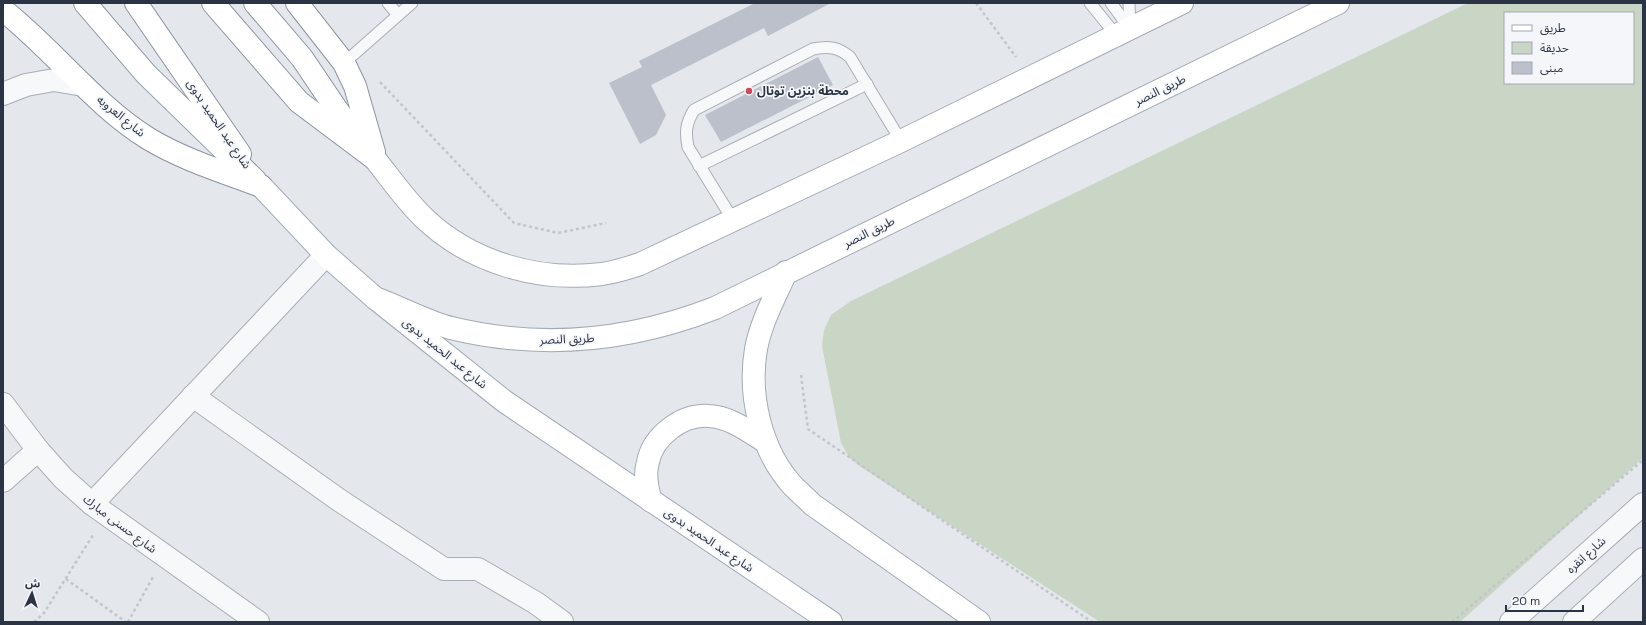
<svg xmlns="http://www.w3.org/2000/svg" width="1646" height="625" font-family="'Space Grotesk','Noto Sans Arabic',sans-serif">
<rect width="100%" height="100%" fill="#e4e7ec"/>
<!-- green -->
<path fill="#c9d6c5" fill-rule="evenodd" d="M 1468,3 L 1643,3 L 1643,458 L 1460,622 L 1100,622 L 861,467 L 849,457 L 841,443 L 822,346 L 824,330 L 831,315 L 851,301 ZM 1505,13 L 1633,13 L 1633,83 L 1505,83 Z"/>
<!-- building -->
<g fill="#bbc0ca">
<polygon points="755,3 831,3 768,36 764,28 651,85 666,115 656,135 640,144 609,83 642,67 639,61"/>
<polygon points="818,57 833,85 721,142 705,115"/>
</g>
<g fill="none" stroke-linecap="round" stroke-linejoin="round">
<defs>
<g id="service">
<polyline points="388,3 398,15"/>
<polyline points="1090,3 1116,35"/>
<polyline points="1111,3 1130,29"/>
<polyline points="1129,3 1130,29"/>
<polyline points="344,63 412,3"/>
<polyline points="699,166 867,84"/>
<path d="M 733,220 L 688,147 C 685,132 686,123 694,110 L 813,49 C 829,46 838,47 850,57 L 901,141"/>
</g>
<g id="minor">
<polyline points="3,94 26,85 54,80 83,85"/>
<polyline points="193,396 339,500 444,569 478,569 536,603 562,622"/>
<polyline points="3,404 38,450 63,478 92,504 258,622"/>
<polyline points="3,481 38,450"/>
<polyline points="92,504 326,255"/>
</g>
<g id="tertiary">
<polyline points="1511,622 1643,504"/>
<polyline points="1574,622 1643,559"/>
</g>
<g id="primary">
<path d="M 375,159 C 391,179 406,201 424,218 C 471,263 539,282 602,274 C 615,272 628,268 640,264 L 901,141 L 1182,3"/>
<polyline points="261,186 326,255 375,298 504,401 831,622"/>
<path d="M 786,272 C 775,297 761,322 756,349 C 748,396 761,451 793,486 C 800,493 807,499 813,505 L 979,622"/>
<path d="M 375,298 C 400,307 427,322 451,328 C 541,350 630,341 715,308 L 1338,3"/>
<path d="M 651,501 C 647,488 644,475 648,462 C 653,436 682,414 709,416 C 730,417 748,431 766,442"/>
</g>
<g id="trunk">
<polyline points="85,3 146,74 255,180"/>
<polyline points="136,3 240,154"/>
<polyline points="213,3 299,102 375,159"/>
<polyline points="255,3 302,58 337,110 356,135"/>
<polyline points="297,3 344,63 355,86 374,152"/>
<path d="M 3,10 C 54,50 94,105 149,139 C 184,160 224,172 261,186"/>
</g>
</defs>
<!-- service casing -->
<use href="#service" stroke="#a9aeb7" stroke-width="13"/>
<!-- minor casing -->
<use href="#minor" stroke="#a9aeb7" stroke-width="24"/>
<!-- tertiary casing -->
<use href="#tertiary" stroke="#a9aeb7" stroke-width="24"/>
<!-- primary casing -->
<use href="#primary" stroke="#a3abb8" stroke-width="24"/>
<!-- trunk casing -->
<use href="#trunk" stroke="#8b94a3" stroke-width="24"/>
<!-- path -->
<g stroke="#c2c5cb" stroke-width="2.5" stroke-dasharray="3 3" stroke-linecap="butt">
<polyline points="976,3 1016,57"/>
<polyline points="380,82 514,223 558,233 606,223"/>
<polyline points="801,375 808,429 1092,622"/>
<polyline points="66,579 126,622"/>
<polyline points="34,622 44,613 93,535"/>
<polyline points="128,622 153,577"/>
<polyline points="1452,622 1643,460"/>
</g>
<!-- service -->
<use href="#service" stroke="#f7f8fa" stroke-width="11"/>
<!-- minor -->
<use href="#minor" stroke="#f7f8fa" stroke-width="22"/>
<!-- tertiary -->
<use href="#tertiary" stroke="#f7f8fa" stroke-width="22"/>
<!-- primary -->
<use href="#primary" stroke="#fff" stroke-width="22"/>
<!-- trunk -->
<use href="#trunk" stroke="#fff" stroke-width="22"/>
</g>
<!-- markers -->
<circle fill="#d1495b" stroke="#f4f6f9" stroke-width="1.5" cx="749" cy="91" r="4"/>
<g text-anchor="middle" stroke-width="3.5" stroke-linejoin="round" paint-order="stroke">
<!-- street labels -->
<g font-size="12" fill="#2b3445" stroke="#f4f6f9">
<text transform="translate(1160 90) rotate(-26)" y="4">طريق النصر</text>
<text transform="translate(121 116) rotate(39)" y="4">شارع العروبه</text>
<text transform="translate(219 124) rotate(56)" y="4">شارع عبد الحميد بدوى</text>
<text transform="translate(869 232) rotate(-26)" y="4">طريق النصر</text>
<text transform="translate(567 339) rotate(-2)" y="4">طريق النصر</text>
<text transform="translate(445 353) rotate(39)" y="4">شارع عبد الحميد بدوى</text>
<text transform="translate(120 524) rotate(37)" y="4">شارع حسنى مبارك</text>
<text transform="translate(709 540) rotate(34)" y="4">شارع عبد الحميد بدوى</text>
<text transform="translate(1586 555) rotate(-42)" y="4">شارع انقره</text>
</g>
<!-- poi labels -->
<g font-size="12" font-weight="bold" fill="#2b3445" stroke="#f4f6f9" text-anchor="start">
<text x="757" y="95">محطة بنزين توتال</text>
</g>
</g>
<!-- border -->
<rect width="1646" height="625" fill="none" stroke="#2b3445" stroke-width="8"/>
<!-- legend -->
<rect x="1504" y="12" width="130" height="72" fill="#f4f6f9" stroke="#a4a8b1"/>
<rect x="1512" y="25" width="20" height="6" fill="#ffffff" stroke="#a4a8b1"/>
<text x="1540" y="32" font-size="12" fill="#2b3445">طريق</text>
<rect x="1512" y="42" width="20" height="12" fill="#c9d6c5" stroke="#a4a8b1"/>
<text x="1540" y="52" font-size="12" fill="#2b3445">حديقة</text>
<rect x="1512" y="62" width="20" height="12" fill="#bbc0ca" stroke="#a4a8b1"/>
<text x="1540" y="72" font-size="12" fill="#2b3445">مبنى</text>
<!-- north arrow -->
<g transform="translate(32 593) rotate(4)" stroke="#f4f6f9" stroke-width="3" paint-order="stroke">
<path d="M0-3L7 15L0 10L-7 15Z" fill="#2b3445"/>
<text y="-6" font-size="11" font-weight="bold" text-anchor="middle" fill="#2b3445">ش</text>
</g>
<!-- scale -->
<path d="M1506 605v6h77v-6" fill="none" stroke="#2b3445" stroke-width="2"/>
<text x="1512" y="605" font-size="12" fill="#2b3445" stroke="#f4f6f9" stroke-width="3" paint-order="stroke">20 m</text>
</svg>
